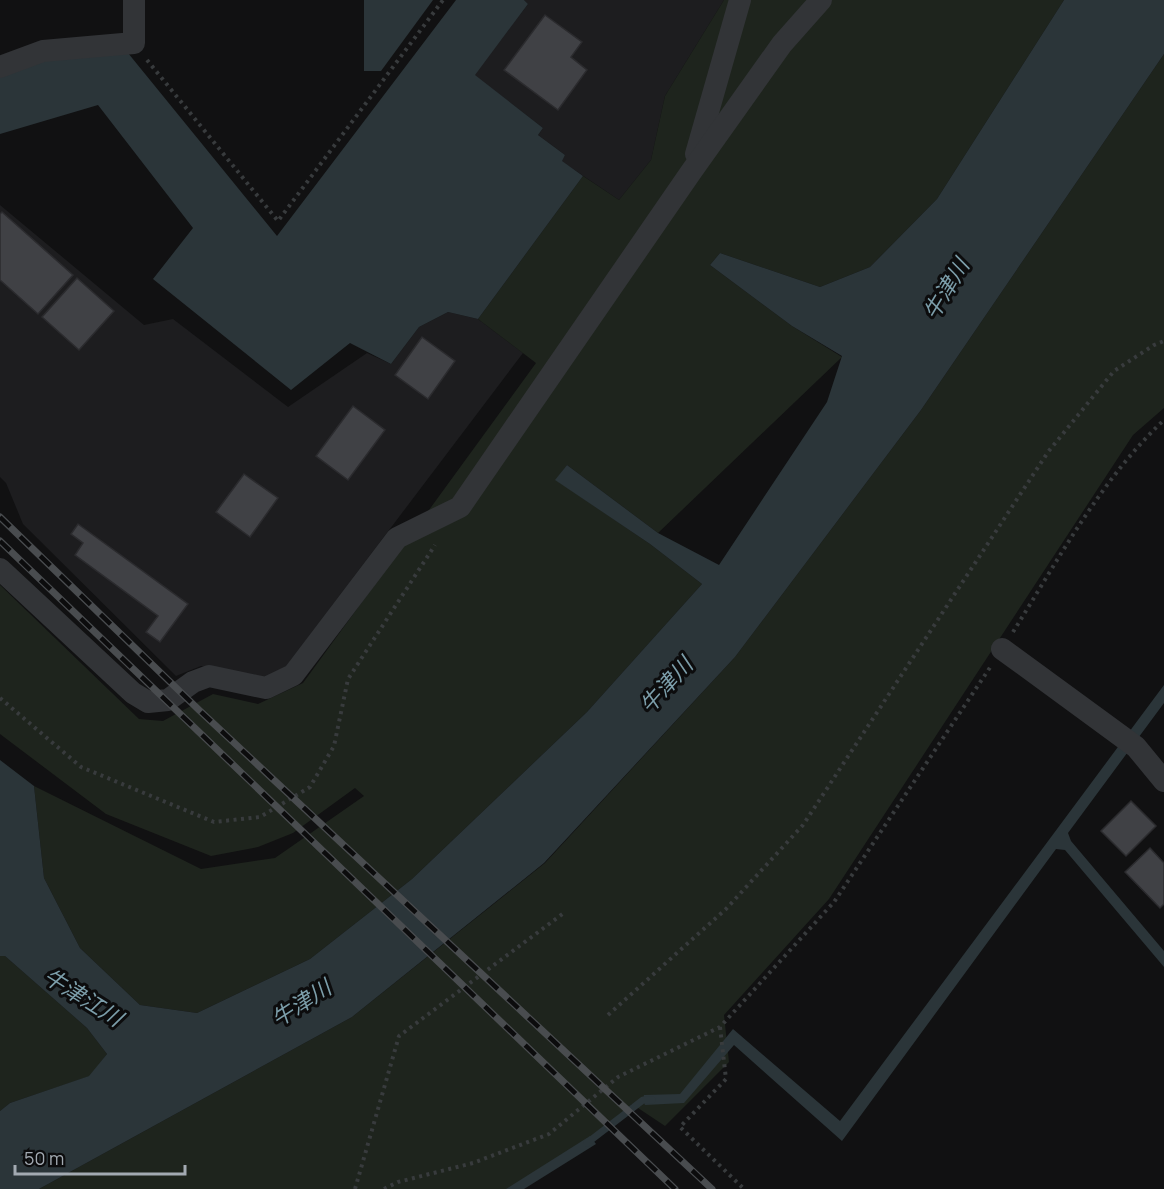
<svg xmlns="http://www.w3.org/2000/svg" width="1164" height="1189" font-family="Manrope,'Noto Sans JP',sans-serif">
<rect width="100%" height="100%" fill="#111112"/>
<!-- built -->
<g fill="#1d1d1f">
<polygon points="524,0 724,0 665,96 651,160 619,200 561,161 565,155 538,135 543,128 474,75 528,4"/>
<polygon points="0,205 144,325 173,319 288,407 367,353 391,364 419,327 448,312 478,319 523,353 284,669 267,679 201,666 176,676 23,524 6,483 0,477"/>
</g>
<!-- green -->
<g fill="#1e241d">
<polygon points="724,0 1064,0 937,199 870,267 820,287 720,253 710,265 792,326 842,357 658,533 567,465 556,480 650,544 702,584 587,712 412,879 310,959 197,1013 140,1005 80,948 44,878 34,786 201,869 275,858 364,796 355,788 293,833 258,847 211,856 106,814 0,734 0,585 139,719 163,721 213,694 258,704 303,683 536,363 478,319 583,176 619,200 651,160 665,96"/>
<polygon points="1164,54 1164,408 1133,435 829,899 724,1015 729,1062 665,1126 632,1104 598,1132 510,1189 39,1189 352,1017 545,863 735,657 921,410"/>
<polygon points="0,956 5,956 87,1028 107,1054 90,1076 10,1103 0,1111"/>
</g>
<!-- water -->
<g fill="#2b3539">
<polygon points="364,0 433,0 381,71 364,71"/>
<polygon points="456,0 524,0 528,4 475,75 543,128 538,135 565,155 562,161 583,176 478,319 448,312 419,327 391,364 350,343 291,390 153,279 193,228 98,105 0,134 0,75 44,58 128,53 277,236"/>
<polygon points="1064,0 1164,0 1164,54 921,410 735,657 544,863 352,1017 39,1189 0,1189 0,1111 10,1103 89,1076 107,1054 87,1028 5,956 0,956 0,760 34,786 44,878 80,948 140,1005 197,1013 310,959 412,879 587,712 702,584 650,544 555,480 567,465 658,533 719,565 827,402 842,356 792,326 710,265 720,253 820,287 870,267 937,199"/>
<polygon points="1164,685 1164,703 1068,833 1071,841 1164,951 1164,967 1065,850 1056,849 842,1141 734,1045 684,1103 645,1105 643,1100 644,1095 680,1094 733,1029 840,1121"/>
<polygon points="590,1136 596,1144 524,1189 506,1189"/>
</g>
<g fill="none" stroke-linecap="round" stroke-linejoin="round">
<!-- stream -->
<polyline stroke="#2b3539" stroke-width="7" points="587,1143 643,1100 652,1100"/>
</g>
<!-- building -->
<g fill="#404145" stroke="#2b2b2e" stroke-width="1.5">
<polygon points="545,15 582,42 571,57 587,70 558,110 504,70"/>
<polygon points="2,212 73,275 38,314 0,280 0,214"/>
<polygon points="77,278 114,311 79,350 42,317"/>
<polygon points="422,337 455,361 428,399 395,375"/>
<polygon points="353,406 385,430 348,480 316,456"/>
<polygon points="244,474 278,498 250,537 216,512"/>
<polygon points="78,524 188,604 160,642 146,632 158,616 75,555 83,543 71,534"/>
<polygon points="1131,801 1156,826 1126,856 1101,831"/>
<polygon points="1150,848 1164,863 1164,904 1160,908 1125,872"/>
</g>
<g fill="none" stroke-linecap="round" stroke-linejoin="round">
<!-- path -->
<g stroke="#383b3d" stroke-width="4" stroke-dasharray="3 4.5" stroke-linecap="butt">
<polyline points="147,60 278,221 443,0"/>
<path d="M 1013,632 C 1058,560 1102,478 1164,420"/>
<polyline points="0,698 81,767 214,822 260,817 310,787 334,746 348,679 435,545"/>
<polyline points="608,1015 726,909 803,825 1048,452 1114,371 1154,345 1164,341"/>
<polyline points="720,1027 726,1079 680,1127 744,1189"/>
<polyline points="355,1189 399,1036 565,912"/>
<polyline points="384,1189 398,1182 473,1163 549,1134 618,1077 720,1027 834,902 991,666"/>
</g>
<!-- street -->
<g stroke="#323437" stroke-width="22">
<polyline points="0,67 43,51 134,43 134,0"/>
<polyline points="696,154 740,0"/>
<polyline points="0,569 133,693 148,702 168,700 193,682 209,676 266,688 293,675 397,538 460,507 691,172 782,44 821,0"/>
<polyline points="1002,649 1136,747 1164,781"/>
</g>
<defs>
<g id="rail">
<polyline points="0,517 199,710 712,1189"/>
<polyline points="0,541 675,1189"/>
</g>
</defs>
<!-- rail casing -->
<use href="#rail" stroke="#494c4f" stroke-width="7"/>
<!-- rail -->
<use href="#rail" stroke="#0c0c0d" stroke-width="4.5" stroke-dasharray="14" stroke-linecap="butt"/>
</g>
<g text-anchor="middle" stroke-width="6" stroke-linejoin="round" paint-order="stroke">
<!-- water labels -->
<g font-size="22" font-style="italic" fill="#7c9eaa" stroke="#0c0c0d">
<text transform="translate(946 289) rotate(-59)" y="8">牛津川</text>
<text transform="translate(666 685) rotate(-48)" y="8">牛津川</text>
<text transform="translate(83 997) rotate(32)" y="8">牛津江川</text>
<text transform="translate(301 1003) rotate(-33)" y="8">牛津川</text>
</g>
</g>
<!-- scale -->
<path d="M15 1165v9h170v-9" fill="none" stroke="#a3aab2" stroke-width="3"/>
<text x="24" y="1165" font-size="18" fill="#a3aab2" stroke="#0c0c0d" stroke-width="4.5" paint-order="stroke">50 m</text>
</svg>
